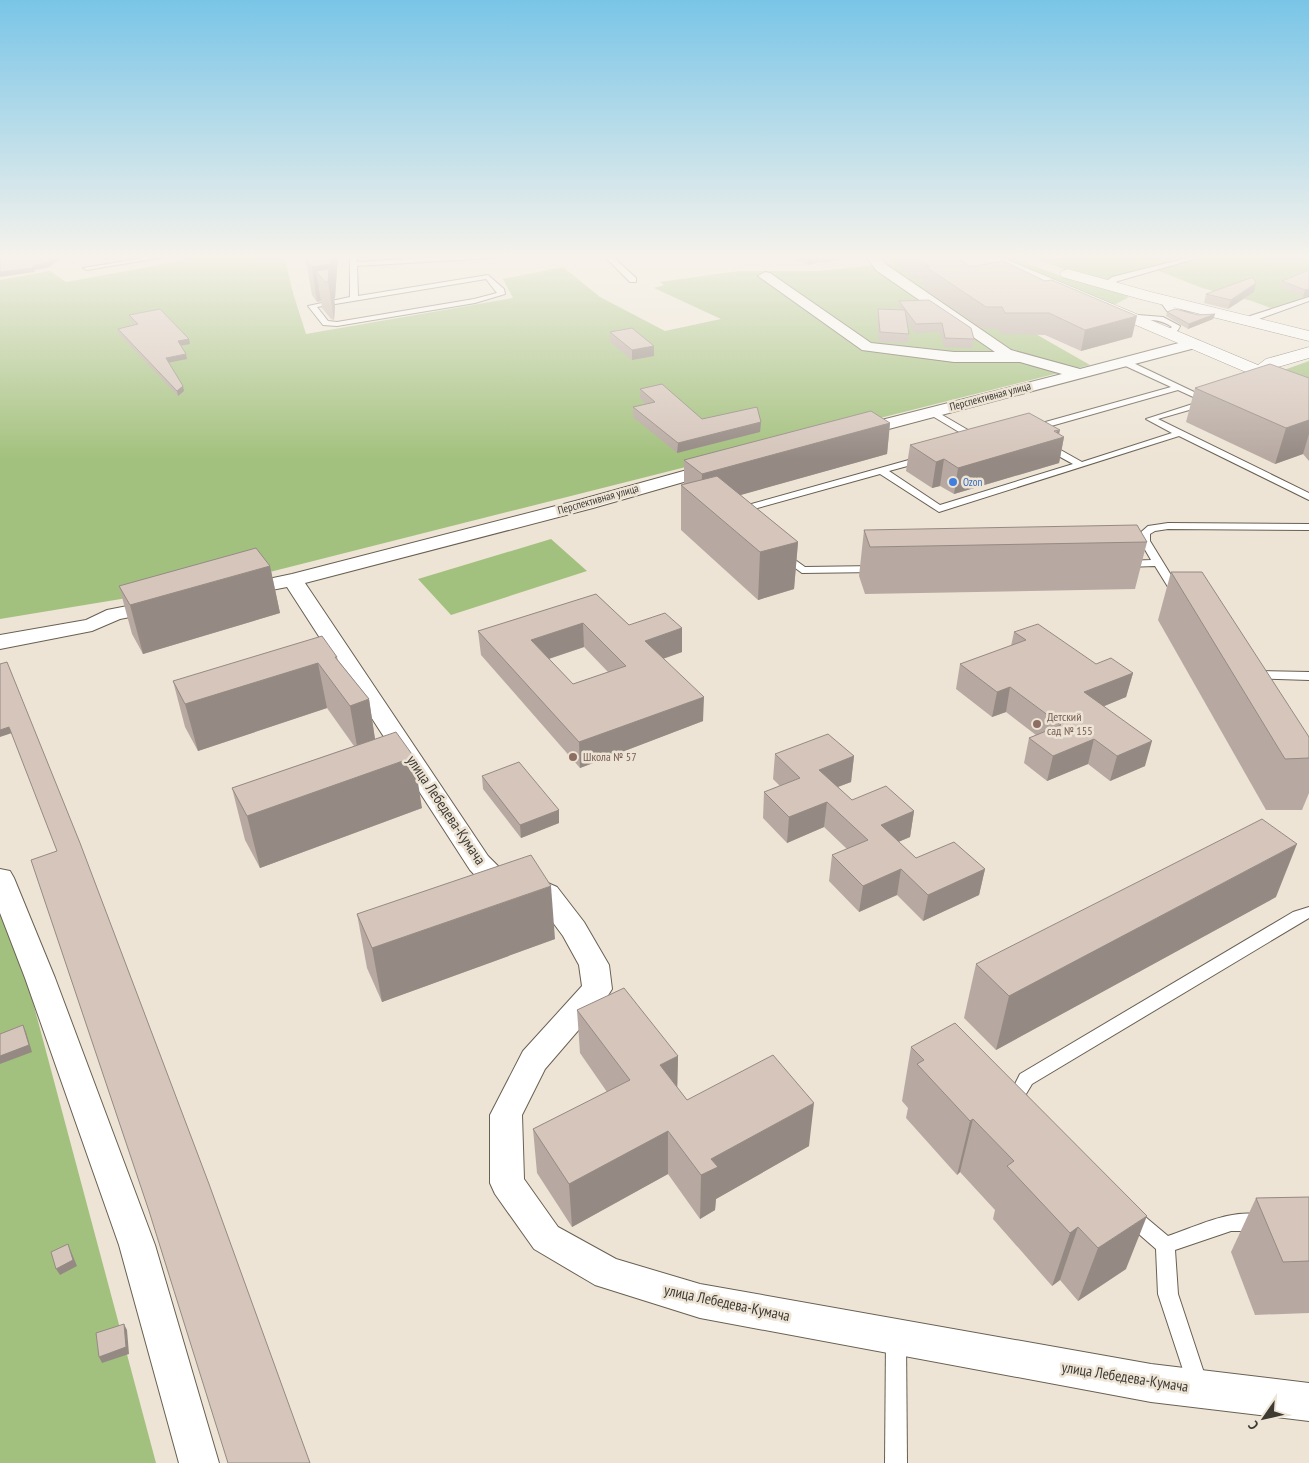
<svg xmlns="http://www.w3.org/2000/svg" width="1309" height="1463" font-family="'PT Sans Narrow',sans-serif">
<rect width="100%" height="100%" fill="#ede4d5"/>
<!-- green -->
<g fill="#a3c17e">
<polygon points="202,255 284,255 293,293 306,334 513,298 503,279 563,267 600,297 665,331 721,319 654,288 664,285 660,282 739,271 818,271 933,259 1020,325 1090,365 242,579 0,619 0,280 50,271 66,282 149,267"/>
<polygon points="992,255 1005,255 1063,277 1122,294 1129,297 1116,304 1106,303"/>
<polygon points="1027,255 1309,255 1309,301 1279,311 1252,301 1202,288 1159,271 1146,268 1112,277 1105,281 1074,273"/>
<polygon points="1309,361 1309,389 1284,370"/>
<polygon points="551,539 587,571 451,615 418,579"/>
<polygon points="0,879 156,1463 0,1463"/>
</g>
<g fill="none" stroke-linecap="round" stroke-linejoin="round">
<defs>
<g id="lane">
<polygon points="70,255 76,255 78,257 75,259"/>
<polygon points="162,255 176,255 87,270 83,268"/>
<path d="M 350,255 L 356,255 L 357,262 L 479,255 L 510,255 L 507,257 L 357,266 L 358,296 L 488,275 L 504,289 L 505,294 L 475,303 L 337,326 L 323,325 L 308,306 L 350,297 ZM 486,279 L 497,293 L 474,299 L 337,322 L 328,321 L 317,307 Z"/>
<polygon points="605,255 611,255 636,278 636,282 630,282 606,258"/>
<polygon points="1199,255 1208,255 1118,281 1108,287 1101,285 1112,277"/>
<polygon points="1309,297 1309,301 1256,320 1252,324 1245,322 1250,316"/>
<polygon points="1160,298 1166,298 1173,307 1192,314 1188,316 1167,311 1159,300"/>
<path d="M 1138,315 L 1163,317 L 1180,326 C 1178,332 1172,336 1166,335 L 1166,331 L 1172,327 C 1155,315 1136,323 1128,318 Z"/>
<polygon points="1119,359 1125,359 1213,401 1210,404 1158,419 1309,493 1309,500 1179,436 939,512 880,474 743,512 737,512 735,510 737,508 923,456 926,457 926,461 889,471 940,505 1073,464 1044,448 1044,444 1050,444 1082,462 1172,433 1146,419 1202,401 1178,390 1037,430 1031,430 1031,426 1171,387 1119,363"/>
<polygon points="932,409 980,437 982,439 980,441 974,441 929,414 928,412"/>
<polygon points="1168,523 1309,524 1309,530 1168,529 1155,531 1150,534 1150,541 1182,593 1177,596 1173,595 1155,566 1126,567 1121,564 1126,561 1151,560 1140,541 1140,533 1148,526"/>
<polygon points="784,552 805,567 876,566 881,569 876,572 802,573 780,557 779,555"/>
<polygon points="1252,671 1309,672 1309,680 1248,678 1246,675"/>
<polygon points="1309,907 1309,918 1032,1084 1026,1094 1028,1105 1026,1110 1020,1112 1014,1110 1010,1094 1020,1074 1293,912"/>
<path d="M 1131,1208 L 1137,1210 L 1168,1236 C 1198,1226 1237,1205 1268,1217 L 1271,1223 L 1268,1229 L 1262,1231 L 1231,1231 L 1175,1250 L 1178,1294 L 1208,1385 L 1205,1392 L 1198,1395 L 1191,1392 L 1188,1385 L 1158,1294 L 1156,1249 L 1125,1222 L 1122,1216 L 1125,1210 Z"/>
<polygon points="896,1329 903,1332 906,1339 907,1463 885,1463 886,1339 889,1332"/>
</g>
<g id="street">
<polygon points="869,255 879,255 887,265 1011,350 1080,369 1194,339 1199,341 1202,344 1199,347 866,435 854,435 852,431 854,427 1062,374 1020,362 954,362 862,350 758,276 765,272 770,273 871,343 954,352 995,352 877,271 867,258"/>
<polygon points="716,462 722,463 725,467 722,471 593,508 305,583 488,856 503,871 534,877 557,887 584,922 609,965 612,989 607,997 545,1069 522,1115 524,1179 558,1227 616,1259 700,1284 1151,1364 1309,1383 1309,1421 1151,1402 700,1318 595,1285 534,1249 495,1194 490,1183 490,1115 523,1051 582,986 579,965 563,936 537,901 519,893 485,886 470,870 287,587 242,596 235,594 232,590 235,586 292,574 579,500"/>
<polygon points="158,600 165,602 168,606 165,610 120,619 92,631 0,649 0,635 86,620 107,610"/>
<polygon points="0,869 10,871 14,878 55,978 155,1245 219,1463 179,1463 119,1245 25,978 0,913"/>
</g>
<g id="secondary">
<polygon points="977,255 996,255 1258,365 1266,359 1309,347 1309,358 1278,367 1273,371 1309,386 1309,399 979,258"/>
<polygon points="1068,269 1151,292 1309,331 1309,341 1140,299 1062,277 1060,274 1062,271"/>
</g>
</defs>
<!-- lane casing -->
<use href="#lane" stroke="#686052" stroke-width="2"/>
<!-- street casing -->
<use href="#street" stroke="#686052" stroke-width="2"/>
<!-- secondary casing -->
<use href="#secondary" stroke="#686052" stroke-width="1"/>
<!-- lane -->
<use href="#lane" fill="#fff" fill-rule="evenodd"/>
<!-- street -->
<use href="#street" fill="#fff" fill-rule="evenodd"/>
<!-- secondary -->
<use href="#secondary" fill="#fff" fill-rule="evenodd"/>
</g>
<!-- wall -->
<g fill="#b7a9a1" fill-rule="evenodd">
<polygon points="338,255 335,298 334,299 335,306 334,320 331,319 322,308 321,301 317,302 312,295 306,261"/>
<polygon points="764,255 859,255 823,263 820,262 808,265 786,255 772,258"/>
<polygon points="882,255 952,255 971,267 1132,337 1081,351 1045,335 1001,334 998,329 983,329 923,288 924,284"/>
<polygon points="1309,270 1309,296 1303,297 1280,287 1282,281"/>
<polygon points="1254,292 1228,309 1204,303 1206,294"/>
<polygon points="899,301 974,339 972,348 944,347 940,332 915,333 907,322 909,334 908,343 879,342 877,319 878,309 899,310"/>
<polygon points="1167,312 1198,315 1215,314 1213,319 1188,329 1166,316"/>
<polygon points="129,315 189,339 190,344 180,346 186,354 187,359 168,363 184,391 178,396 119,334 118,329 135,325 130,320"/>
<polygon points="610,332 654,356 632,360 610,342"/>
<polygon points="1309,378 1309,461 1303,454 1275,464 1186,422 1195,388"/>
<polygon points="640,389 702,419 761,422 760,432 677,453 633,417 633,407 646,404 640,398"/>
<polygon points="890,423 887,454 740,495 798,542 794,589 758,600 681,530 681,485 684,484 684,460"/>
<polygon points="1059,434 1064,437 1059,463 954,494 940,486 932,488 906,471 910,445"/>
<polygon points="864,530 1147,542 1135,589 865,594 859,576"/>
<polygon points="270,566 280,613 143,654 132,634 119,586"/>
<polygon points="1171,572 1309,737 1309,793 1302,810 1266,810 1158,620"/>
<path d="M 596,594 L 629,625 L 682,628 L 682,652 L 663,659 L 703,721 L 580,768 L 481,655 L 478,631 ZM 584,647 L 608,672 L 573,684 L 549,659 Z"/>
<polygon points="1014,632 1096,664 1133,673 1126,697 1104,706 1145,766 1110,781 1088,764 1047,781 1024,763 1029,738 1036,735 1006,712 992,717 956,689 960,664 1011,646"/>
<polygon points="337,657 338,660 369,699 375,739 422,808 260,868 245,840 232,788 354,746 327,708 198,751 185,727 173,681"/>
<polygon points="775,754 854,756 851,782 837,787 852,800 914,811 910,837 898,842 916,858 985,869 979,895 923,921 897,895 859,912 829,881 832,855 847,849 824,827 787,843 763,818 764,792 780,786 773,779"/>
<polygon points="482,776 559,810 559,823 521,838 483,789"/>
<polygon points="1276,897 996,1050 964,1018 976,964"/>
<polygon points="357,914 555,939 382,1002 367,968"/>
<polygon points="577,1010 678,1056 677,1087 687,1100 809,1146 716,1199 715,1210 700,1219 668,1174 572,1227 537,1173 533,1129 607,1092 580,1053"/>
<polygon points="911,1047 1126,1269 1078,1301 1060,1280 1052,1286 993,1219 995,1210 960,1172 957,1175 906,1118 908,1108 902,1101"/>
<polygon points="1309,1197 1309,1313 1255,1315 1231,1252 1256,1198"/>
</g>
<!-- shaded-wall -->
<g fill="#958a83">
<polygon points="59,255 67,255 47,268 34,270 35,272 0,277 0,272"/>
<polygon points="331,255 338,255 335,298 334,299 335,306 334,320 328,282 316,271 321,301 317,302 312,267"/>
<polygon points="772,255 786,255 772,258"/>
<polygon points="809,255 821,255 820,262 808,265"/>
<polygon points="824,255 859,255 823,263"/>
<polygon points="1256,283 1254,292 1228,309 1231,300"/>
<polygon points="1309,289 1309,296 1303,297 1305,290"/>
<polygon points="1215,314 1213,319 1188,329 1189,324"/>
<polygon points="1137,316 1132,337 1081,351 1085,330"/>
<polygon points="189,339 190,344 179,346 178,341"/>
<polygon points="654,346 654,356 632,360 632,350"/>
<polygon points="186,354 187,359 167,363 166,358"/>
<polygon points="183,386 184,391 178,396 177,391"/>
<polygon points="1309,420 1309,434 1303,454 1275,464 1286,428"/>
<polygon points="761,422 760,432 677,453 678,443"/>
<polygon points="890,423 887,454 705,505 701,501 702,474"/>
<polygon points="1060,430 1058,439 1064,437 1059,463 954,494 958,468"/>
<polygon points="944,459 940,486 932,488 936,462"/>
<polygon points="798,542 794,589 758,600 760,552"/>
<polygon points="270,566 280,613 143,654 130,605"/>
<polygon points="583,623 584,647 533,664 531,640"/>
<polygon points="682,628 682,652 645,665 645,641"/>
<polygon points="318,663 327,708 198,751 185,704"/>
<polygon points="1133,673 1126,697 1078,717 1084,692"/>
<polygon points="1010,687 1006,712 992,717 997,692"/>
<polygon points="704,697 703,721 580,768 579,742"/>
<polygon points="369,699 376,746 358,752 350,706"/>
<polygon points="9,727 12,733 0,737 0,730"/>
<polygon points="1094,739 1088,764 1047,781 1053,756"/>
<polygon points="1152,741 1145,766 1110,781 1117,756"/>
<polygon points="854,756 851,782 817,795 819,770"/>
<polygon points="414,757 422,808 260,868 247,816"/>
<polygon points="827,802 824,827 787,843 789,817"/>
<polygon points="559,810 559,823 521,838 520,825"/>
<polygon points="914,811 910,837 877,851 881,825"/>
<polygon points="1297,844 1276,897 996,1050 1009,996"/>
<polygon points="901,869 897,895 859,912 863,886"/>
<polygon points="985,869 979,895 923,921 928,895"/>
<polygon points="551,886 555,939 382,1002 372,948"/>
<polygon points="23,1025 26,1032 32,1052 0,1064 0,1056"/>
<polygon points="678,1056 677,1100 660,1065"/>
<polygon points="814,1103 809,1146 716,1199 715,1210 700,1219 701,1175 711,1159"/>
<polygon points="973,1119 960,1172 957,1175 970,1121"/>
<polygon points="668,1131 668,1174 572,1227 569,1184"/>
<polygon points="1147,1216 1126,1269 1078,1301 1098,1248"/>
<polygon points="1078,1227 1060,1280 1052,1286 1070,1233"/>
<polygon points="68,1244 77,1266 60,1275 56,1269"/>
<polygon points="124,1324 127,1330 129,1354 102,1363 99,1357"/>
</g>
<!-- building -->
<g fill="#d5c5bb" stroke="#958a83" fill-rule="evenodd">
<polygon points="34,255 59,255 46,263 33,266 33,268 0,272 0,256"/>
<polygon points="307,255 331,255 330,264 312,267 306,261"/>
<polygon points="912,255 952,255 971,267 1003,261 1045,281 1052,280 1137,316 1085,330 1049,313 1005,313 1002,307 986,307 926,267 930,267"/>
<polygon points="329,269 328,282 325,282 316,271"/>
<polygon points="1309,270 1309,289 1305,290 1282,281"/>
<polygon points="1253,277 1256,283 1231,300 1206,294"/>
<polygon points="929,300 971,328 974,339 945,338 942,323 916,324 899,301"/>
<polygon points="160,309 189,339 178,341 186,354 166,358 183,386 177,391 118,329 138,324 129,315"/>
<polygon points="878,309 905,310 909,334 880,332"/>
<polygon points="1175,309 1198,315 1215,314 1189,324 1167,312"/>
<polygon points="632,328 654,346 632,350 610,332"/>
<polygon points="1270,364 1309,378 1309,420 1286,428 1195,388"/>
<polygon points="662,384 702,419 757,407 761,422 678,443 633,407 655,402 640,389"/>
<polygon points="871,411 890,423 702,474 684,460"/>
<polygon points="1029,413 1060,430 1054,431 1064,437 958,468 944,459 936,462 910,445"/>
<polygon points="717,476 798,542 760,552 681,485"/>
<polygon points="1137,525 1147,542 870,547 864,530"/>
<polygon points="256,548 270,566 130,605 119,586"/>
<polygon points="1171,572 1202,572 1309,737 1309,758 1285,759"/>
<path d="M 596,594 L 629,625 L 665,613 L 682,628 L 645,641 L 704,697 L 579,742 L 478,631 ZM 583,623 L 626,666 L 573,684 L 531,640 Z"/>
<polygon points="1038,624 1096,664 1111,658 1133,673 1084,692 1152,741 1117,756 1094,739 1053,756 1029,738 1061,725 1010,687 997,692 960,664 1026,640 1014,632"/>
<polygon points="322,636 337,657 335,657 369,699 350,706 318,663 185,704 173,681"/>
<polygon points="7,662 80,843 209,1184 310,1463 228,1463 149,1211 31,860 57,851 9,727 0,730 0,664"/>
<polygon points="396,732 414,757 247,816 232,788"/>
<polygon points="828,734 854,756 819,770 852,800 886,786 914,811 881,825 916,858 954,842 985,869 928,895 901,869 863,886 832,855 868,840 827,802 789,817 764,792 800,778 775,754"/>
<polygon points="519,762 559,810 520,825 482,776"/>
<polygon points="1262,819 1297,844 1009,996 976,964"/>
<polygon points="531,855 551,886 372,948 357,914"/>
<polygon points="624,988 678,1056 660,1065 687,1100 773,1055 814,1103 711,1159 718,1167 701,1175 668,1131 569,1184 533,1129 630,1080 577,1010"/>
<polygon points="955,1023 1147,1216 1098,1248 1078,1227 1070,1233 1007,1166 1014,1161 973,1119 970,1121 917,1064 924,1060 911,1047"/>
<polygon points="23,1025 29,1045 0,1056 0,1034"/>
<polygon points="1309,1197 1309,1261 1283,1262 1256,1198"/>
<polygon points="68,1244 73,1260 56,1269 51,1252"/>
<polygon points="124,1324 126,1347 99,1357 96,1333"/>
</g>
<!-- sky -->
<linearGradient id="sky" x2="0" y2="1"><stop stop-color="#79c5e7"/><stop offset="0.56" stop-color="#f7f3ec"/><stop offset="1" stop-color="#f7f3ec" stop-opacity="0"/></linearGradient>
<rect width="1309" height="459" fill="url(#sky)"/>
<!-- markers -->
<circle fill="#3f7fe0" stroke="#ede4d5" stroke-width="2" cx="953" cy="482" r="5"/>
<g fill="#8d6e63" stroke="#ede4d5" stroke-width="2">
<circle cx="1037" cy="724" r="5"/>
<circle cx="573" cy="757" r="5"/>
</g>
<g text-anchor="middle" stroke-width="5" stroke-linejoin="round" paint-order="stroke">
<!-- far-street labels -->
<g font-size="11" fill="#3d3a34" stroke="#ede4d5">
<text transform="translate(990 396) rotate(-15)" y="4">Перспективная улица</text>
<text transform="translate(598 499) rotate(-16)" y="4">Перспективная улица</text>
</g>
<!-- far-shop labels -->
<g font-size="11" fill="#366cbe" stroke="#ede4d5" text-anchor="start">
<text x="963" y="486">Ozon</text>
</g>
<!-- education labels -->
<g font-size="12" fill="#785e54" stroke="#ede4d5" text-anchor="start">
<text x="1047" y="721">Детский<tspan x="1047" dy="14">сад № 155</tspan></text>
<text x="583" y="761">Школа № 57</text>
</g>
<!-- near-street labels -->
<g font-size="15" fill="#3d3a34" stroke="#ede4d5">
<text transform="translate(446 810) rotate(56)" y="5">улица Лебедева-Кумача</text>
<text transform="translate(727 1303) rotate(12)" y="5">улица Лебедева-Кумача</text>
<text transform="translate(1125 1377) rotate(9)" y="5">улица Лебедева-Кумача</text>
</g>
</g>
<!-- north arrow -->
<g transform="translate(1264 1418) rotate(236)" stroke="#ede4d5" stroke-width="4" paint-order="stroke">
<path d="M0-4L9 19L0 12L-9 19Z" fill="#3d3a34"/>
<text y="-8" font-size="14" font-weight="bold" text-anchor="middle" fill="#3d3a34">С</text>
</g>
</svg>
